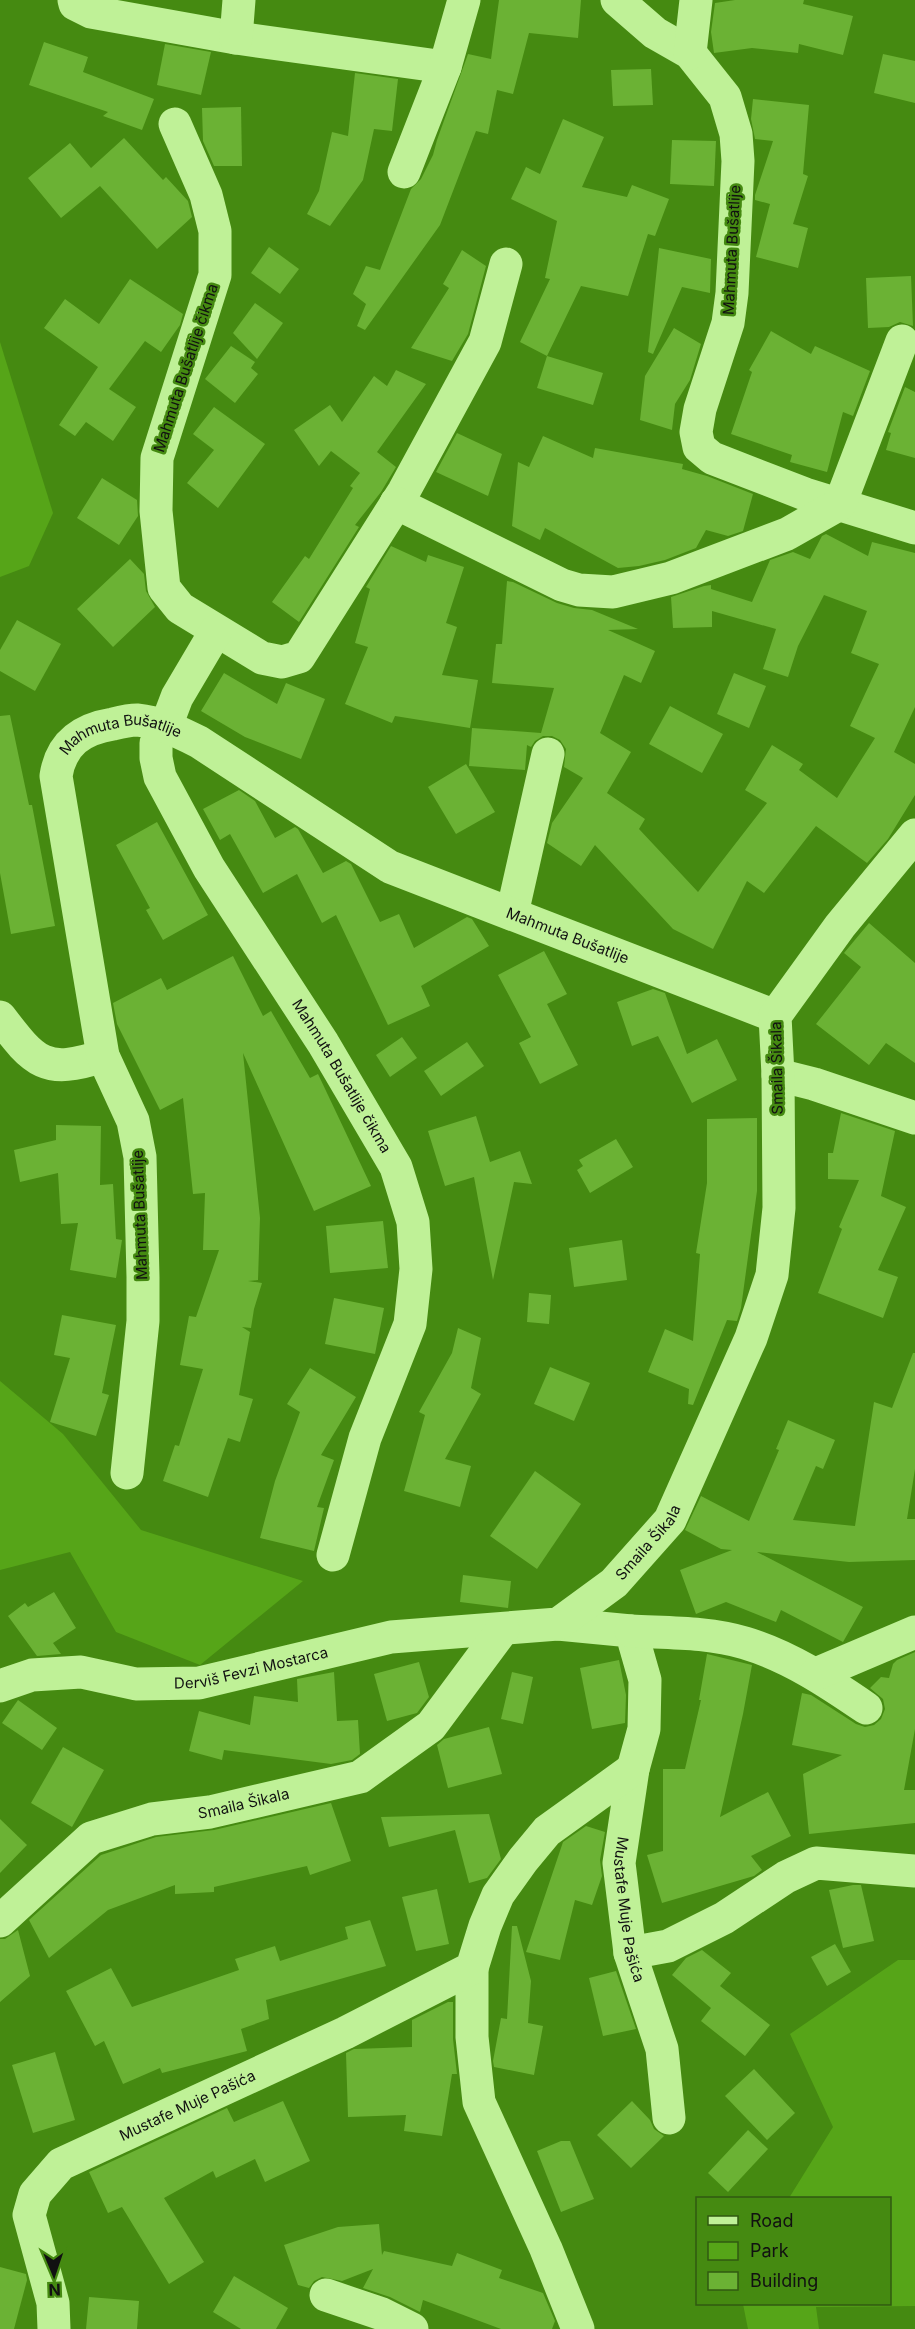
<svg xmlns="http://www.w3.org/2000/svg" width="915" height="2329" font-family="Inter,sans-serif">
<rect width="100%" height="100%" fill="#458a11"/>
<!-- green -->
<g fill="#56a518">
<polygon points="0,342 53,513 29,566 0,577"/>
<polygon points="0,1381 63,1434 141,1530 303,1581 200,1665 116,1632 70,1552 0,1570"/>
<polygon points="898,1960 915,1960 915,2306 816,2307 819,2329 748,2329 743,2304 890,2304 890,2198 789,2198 833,2127 790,2034"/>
</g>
<!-- building -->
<g fill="#6bb234">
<polygon points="499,0 581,0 578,38 529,33 513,94 497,90 488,134 476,131 440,225 365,330 357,326 366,304 353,294 366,266 380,270 411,189 421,179 433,155 437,140 468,54 491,59"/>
<polygon points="735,0 804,0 803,4 853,16 843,55 799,44 798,53 752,48 714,53 711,32 715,3"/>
<polygon points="44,42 88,57 83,72 154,99 142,130 103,116 108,112 29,85"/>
<polygon points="165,44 211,52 201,95 157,85"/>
<polygon points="883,54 915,61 915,103 874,93"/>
<polygon points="651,69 653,105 613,106 611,70"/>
<polygon points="355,73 398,79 392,131 374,129 363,180 330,226 307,214 319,191 332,132 348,136"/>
<polygon points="753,99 809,105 803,174 808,176 793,224 808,228 798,268 756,257 770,204 755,200 755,195 773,141 755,139 751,119"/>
<polygon points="241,107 242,166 214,166 203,141 202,108"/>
<polygon points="563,119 604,137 582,187 627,197 632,185 669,199 655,236 648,234 628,296 581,286 547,356 520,342 550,279 545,278 557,221 511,199 526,167 540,174"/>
<polygon points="124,138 163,180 166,177 188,201 192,217 157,249 100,186 61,218 28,178 70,143 91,168"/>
<polygon points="672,140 716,141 714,186 670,184"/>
<polygon points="269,247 299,269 280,294 251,273"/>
<polygon points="659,248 711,259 710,293 682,287 653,354 648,352"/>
<polygon points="462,250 486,266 468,334 452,361 411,348 449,288 443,284"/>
<polygon points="911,276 913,326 900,322 889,327 868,328 866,278"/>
<polygon points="130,279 183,314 180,325 161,352 145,341 109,389 136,407 113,441 86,422 75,436 59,425 98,367 44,328 65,299 99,324"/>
<polygon points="255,303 283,323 257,359 233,333"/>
<polygon points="674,328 701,344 690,380 675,404 672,430 640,420 645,376"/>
<polygon points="771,331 811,354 815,346 870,371 853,416 843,412 827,472 790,462 792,455 731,434 752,372 749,370"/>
<polygon points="231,346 255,362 251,368 258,374 235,403 205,379"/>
<polygon points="547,356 603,373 593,405 537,388"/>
<polygon points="396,370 426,384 377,452 396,467 381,492 355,525 359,527 299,622 272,602 305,556 309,559 353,488 350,486 360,473 331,451 319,466 294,430 330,405 342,422 374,376 387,386"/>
<polygon points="905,387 915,392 915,458 886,450 891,433 888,432"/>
<polygon points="214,407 265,444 218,508 187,483 214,450 193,434"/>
<polygon points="457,433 502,454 488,496 436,472"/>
<polygon points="543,436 593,458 595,448 683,464 682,469 707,476 753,494 743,531 728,536 706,530 696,548 665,560 639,566 618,568 545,528 540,540 512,526 518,462 529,467"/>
<polygon points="102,478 137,500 138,516 119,545 77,518"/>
<polygon points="826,534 868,556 872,542 915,553 915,707 894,752 915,764 915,795 888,839 867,863 816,826 764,893 747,881 713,949 673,929 595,845 581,866 547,843 552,823 583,778 564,767 566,749 560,740 552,736 543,736 535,741 531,747 527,745 525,770 469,766 472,728 541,733 554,688 492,683 496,644 502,644 507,581 513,582 557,603 574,608 592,610 638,629 608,630 655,651 641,683 624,675 600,733 631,752 607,793 645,819 639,829 698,892 767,803 745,790 772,745 803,764 799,770 837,798 875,738 850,726 879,664 851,653 867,611 824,595 798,646 788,677 763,669 776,629 712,611 712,627 673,628 671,597 704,586 711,585 711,589 752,602 770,560 793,552 810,559 822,536"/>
<polygon points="391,546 426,562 428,555 464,567 446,623 457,627 442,675 478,680 470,728 395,716 392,723 345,704 368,647 355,643 370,589 366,587"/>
<polygon points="130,559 144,574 146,591 155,607 113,647 77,609"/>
<polygon points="17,620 61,644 35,691 0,671 0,650"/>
<polygon points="224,673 277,704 286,683 325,699 301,759 245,737 201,711"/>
<polygon points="734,673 766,686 749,728 717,714"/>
<polygon points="670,706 723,734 702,773 649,744"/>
<polygon points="10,715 29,805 32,805 55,926 11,934 0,873 0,716"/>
<polygon points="466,764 495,812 456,834 428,787"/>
<polygon points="239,790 255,801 275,838 295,827 298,829 323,873 346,861 351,864 380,922 399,914 414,948 467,917 472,919 489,946 421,986 430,1006 388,1025 336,915 322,923 297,874 263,893 230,834 220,840 203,809"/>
<polygon points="157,822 208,915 163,940 146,910 150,908 116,845"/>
<polygon points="869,923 915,963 915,1063 886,1043 869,1065 816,1024 861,967 844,953"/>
<polygon points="544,951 567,994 547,1004 578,1065 540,1084 519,1043 531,1037 498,975"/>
<polygon points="233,956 263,1016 271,1011 310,1078 318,1074 371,1186 314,1211 243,1053 260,1218 258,1280 248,1281 262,1283 254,1309 251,1328 242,1327 250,1332 239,1395 253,1399 240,1442 228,1438 208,1497 163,1481 175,1445 179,1446 203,1369 180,1365 189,1316 196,1317 219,1250 203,1250 205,1193 193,1194 183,1098 160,1110 117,1024 113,1003 161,978 167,990"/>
<polygon points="653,989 665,993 687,1054 717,1039 737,1080 692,1103 658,1036 632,1046 617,1002"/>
<polygon points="402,1037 417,1058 390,1077 376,1055"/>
<polygon points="467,1042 484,1066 441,1096 424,1071"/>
<polygon points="841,1113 895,1131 881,1196 906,1207 878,1270 898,1277 883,1318 818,1293 842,1229 839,1227 859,1180 828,1179 828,1153 833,1153"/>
<polygon points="476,1116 490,1162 520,1151 532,1184 514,1182 493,1280 474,1177 445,1186 428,1131"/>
<polygon points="757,1118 757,1191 741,1308 737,1321 727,1320 693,1405 688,1404 689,1389 648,1372 665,1329 693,1341 700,1254 696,1253 707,1183 707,1119"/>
<polygon points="56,1125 101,1126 100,1185 113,1184 116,1239 122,1240 116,1278 70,1270 78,1223 61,1224 58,1173 20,1182 14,1150 56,1140"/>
<polygon points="616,1139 633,1167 590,1193 577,1170 583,1166 579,1160"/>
<polygon points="383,1221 388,1268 330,1273 326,1226"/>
<polygon points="622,1240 627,1280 574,1287 569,1248"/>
<polygon points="529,1293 551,1295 549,1324 527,1322"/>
<polygon points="334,1298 384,1308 375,1354 325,1344"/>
<polygon points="62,1315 116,1325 102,1393 109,1395 96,1436 50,1422 70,1358 54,1355"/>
<polygon points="458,1328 481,1338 471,1388 481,1394 445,1459 471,1466 460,1507 404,1491 425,1415 419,1412 452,1353"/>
<polygon points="913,1353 915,1353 915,1469 907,1519 915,1519 915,1560 849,1562 757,1552 863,1607 843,1642 781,1610 776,1622 726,1602 696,1614 680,1570 732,1550 721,1549 685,1530 701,1496 749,1521 779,1450 776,1449 788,1420 835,1440 823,1469 816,1466 793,1520 855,1526 874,1402 892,1408"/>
<polygon points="550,1367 590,1383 574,1421 534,1404"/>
<polygon points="310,1368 356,1397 321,1455 334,1460 317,1507 324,1508 314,1551 260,1538 275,1481 300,1412 287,1404"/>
<polygon points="535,1471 581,1504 537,1569 490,1536"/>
<polygon points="463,1575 511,1581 508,1608 460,1602"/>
<polygon points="54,1592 76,1628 53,1643 61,1654 37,1656 8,1616 25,1603 28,1607"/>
<polygon points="915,1652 915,1729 904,1790 915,1790 915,1823 809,1834 803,1774 842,1755 792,1745 802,1693 811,1695 856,1724 865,1727 874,1725 881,1719 885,1709 883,1699 870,1688 881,1677 889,1678 893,1664 897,1660"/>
<polygon points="707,1654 752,1665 743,1714 720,1817 768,1792 791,1836 751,1856 762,1870 754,1876 662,1903 647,1855 663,1851 663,1769 685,1769 701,1700 699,1700"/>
<polygon points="619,1660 626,1695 625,1723 592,1729 580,1668"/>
<polygon points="419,1662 429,1697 417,1713 387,1721 374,1674"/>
<polygon points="334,1672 337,1721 358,1720 360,1754 352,1760 331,1764 224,1750 222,1760 189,1751 199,1711 250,1725 254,1696 298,1702 297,1679"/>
<polygon points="512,1672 533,1677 523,1724 501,1719"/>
<polygon points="18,1700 57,1728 42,1750 2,1723"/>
<polygon points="489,1727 502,1774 448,1788 437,1745 444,1739"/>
<polygon points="63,1747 104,1770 72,1827 31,1803"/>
<polygon points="331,1803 351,1861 310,1875 307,1866 214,1887 214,1892 175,1894 175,1885 108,1910 49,1958 29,1920 101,1855 156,1837 214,1830"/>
<polygon points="489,1814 501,1859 487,1878 469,1883 455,1830 389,1847 381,1817"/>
<polygon points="0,1819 27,1845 0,1873"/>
<polygon points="586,1826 605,1832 600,1860 602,1876 592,1905 575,1900 560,1960 526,1952 563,1842"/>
<polygon points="853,1885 861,1885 874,1941 843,1948 829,1890"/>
<polygon points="437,1889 449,1944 416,1951 402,1897"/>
<polygon points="370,1920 386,1966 266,2000 269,2019 241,2029 247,2051 162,2073 160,2068 123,2084 104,2041 95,2046 66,1991 111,1968 132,2007 239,1970 235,1959 275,1946 280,1961 348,1939 345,1927"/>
<polygon points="512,1926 517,1926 531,1981 528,2023 543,2026 534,2075 494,2067 493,2061 501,2018 507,2019"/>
<polygon points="18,1930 30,1976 0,2002 0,1939 5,1939"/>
<polygon points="835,1944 851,1972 827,1986 811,1957"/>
<polygon points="702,1950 731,1973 720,1986 770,2025 745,2056 701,2021 711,2008 672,1975 686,1958"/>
<polygon points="616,1971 636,2029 603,2036 589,1978"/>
<polygon points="448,2002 453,2002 453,2039 457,2074 452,2074 442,2136 404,2131 406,2115 348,2117 346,2053 354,2049 412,2047 412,2020"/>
<polygon points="55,2052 75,2120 33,2133 12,2065"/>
<polygon points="754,2069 795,2113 767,2140 725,2096"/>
<polygon points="283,2101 310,2161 265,2182 255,2159 216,2178 213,2171 164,2198 204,2262 169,2284 122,2207 108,2213 89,2172 227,2108 234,2122"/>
<polygon points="632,2101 650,2120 654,2129 664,2136 631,2168 597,2135"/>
<polygon points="748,2130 768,2149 728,2192 708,2173"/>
<polygon points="561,2141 570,2141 594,2199 561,2212 537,2151"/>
<polygon points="379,2224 382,2255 384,2251 452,2266 457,2253 502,2270 499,2278 543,2293 555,2321 552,2329 501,2329 423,2300 420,2312 390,2297 363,2288 373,2269 342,2281 322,2277 314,2281 309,2288 298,2285 284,2245 338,2227"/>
<polygon points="0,2267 26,2274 27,2280 14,2329 0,2329"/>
<polygon points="234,2276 288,2308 276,2329 241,2329 213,2312"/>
<polygon points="89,2297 139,2301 137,2329 86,2329"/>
</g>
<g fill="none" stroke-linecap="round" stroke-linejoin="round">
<!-- minor -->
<g stroke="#bff197" stroke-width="33">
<polyline points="74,0 75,4 91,12 236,38 445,67"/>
<polyline points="617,0 655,33 690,53 725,97 736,134 738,161 732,293 728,323 700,409 696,432 699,447 712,458 805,494 915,528"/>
<polyline points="236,38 239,0"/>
<polyline points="690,53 696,0"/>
<polyline points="175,124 206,195 215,231 215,275 157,458 156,511 164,588 180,608 262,658 282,662 299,657 404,491 485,342 506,264"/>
<polyline points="404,172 445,67 464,0"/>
<polyline points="396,503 562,585 579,590 613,592 671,578 787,534 840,504 902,341"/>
<path id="s1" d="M 216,631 L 177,697 L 166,726 L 156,743 L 156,758 L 160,777 L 209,868 L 323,1043 L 396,1167 L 413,1222 L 416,1269 L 410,1324 L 365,1438 L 333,1555"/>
<polyline points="512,914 548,754"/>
<path d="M 0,1017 C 35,1063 45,1075 103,1056"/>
<polyline points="778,1075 814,1084 915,1118"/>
<path id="s2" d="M 127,1473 L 143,1321 L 143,1277 L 140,1157 L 133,1121 L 103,1056 L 56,776 C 61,743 82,729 113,724 C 121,722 129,720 137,720 C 159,722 179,732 199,742 L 390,867 L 775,1016"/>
<path id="s3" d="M 558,1624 L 631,1631 L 645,1680 L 644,1729 L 633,1769 L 619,1863 L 630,1953 L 662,2049 L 669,2118"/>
<path d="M 631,1631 C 669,1633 709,1632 745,1643 C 789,1656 828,1682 866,1708"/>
<polyline points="816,1674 915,1632"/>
<path id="s4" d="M 0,1686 L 32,1675 L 81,1672 L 136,1684 L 199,1683 L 391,1637 L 558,1624 L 614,1583 L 670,1520 L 751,1338 L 772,1275 L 779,1208 L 778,1075 L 775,1016 L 840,926 L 915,835"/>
<path id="s5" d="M 0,1921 L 91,1838 L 152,1819 L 210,1812 L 360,1777 L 431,1726 L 503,1629"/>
<polyline points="630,1953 668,1946 724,1918 786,1877 816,1863 915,1871"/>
<polyline points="472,1968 472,2037 479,2102 546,2249 578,2329"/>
<polyline points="326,2295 382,2314 412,2329"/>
<path id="s6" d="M 54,2329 L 53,2303 L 29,2215 L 35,2194 L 61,2164 L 345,2033 L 472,1968 L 485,1926 L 498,1895 L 523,1860 L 547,1831 L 633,1769"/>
</g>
</g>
<g text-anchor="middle" stroke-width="5" stroke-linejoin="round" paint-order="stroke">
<!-- street labels -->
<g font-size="15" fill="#111" stroke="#458a11">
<text transform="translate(732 250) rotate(-87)" y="5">Mahmuta Bušatlije</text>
<text transform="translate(186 368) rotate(-72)" y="5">Mahmuta Bušatlije čikma</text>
<text dy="5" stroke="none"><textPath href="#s2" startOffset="798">Mahmuta Bušatlije</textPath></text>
<text dy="5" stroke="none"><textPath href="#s2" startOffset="1302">Mahmuta Bušatlije</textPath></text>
<text transform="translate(777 1068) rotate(-91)" y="5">Smaila Šikala</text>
<text dy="5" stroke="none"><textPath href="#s1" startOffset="512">Mahmuta Bušatlije čikma</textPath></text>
<text transform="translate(140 1215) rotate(-92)" y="5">Mahmuta Bušatlije</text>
<text dy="5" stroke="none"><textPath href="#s4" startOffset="690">Smaila Šikala</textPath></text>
<text dy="5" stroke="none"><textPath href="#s4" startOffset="256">Derviš Fevzi Mostarca</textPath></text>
<text dy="5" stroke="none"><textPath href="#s5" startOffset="280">Smaila Šikala</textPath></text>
<text dy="5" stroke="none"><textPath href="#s3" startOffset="357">Mustafe Muje Pašića</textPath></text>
<text dy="5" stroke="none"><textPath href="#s6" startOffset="318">Mustafe Muje Pašića</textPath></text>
</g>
</g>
<!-- legend -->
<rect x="696" y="2197" width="195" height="108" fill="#458a11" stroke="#305a11" stroke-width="1.5"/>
<rect x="708" y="2216" width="30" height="9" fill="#bff197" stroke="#305a11" stroke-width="1.5"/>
<text x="750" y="2227" font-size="18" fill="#111111">Road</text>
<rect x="708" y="2242" width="30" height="18" fill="#56a518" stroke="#305a11" stroke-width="1.5"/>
<text x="750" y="2257" font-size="18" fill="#111111">Park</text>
<rect x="708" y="2272" width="30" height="18" fill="#6bb234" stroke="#305a11" stroke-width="1.5"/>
<text x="750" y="2287" font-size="18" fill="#111111">Building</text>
<!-- north arrow -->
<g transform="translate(54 2275) rotate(178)" stroke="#458a11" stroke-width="4.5" paint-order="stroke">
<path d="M0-4.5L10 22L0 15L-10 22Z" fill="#111111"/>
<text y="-9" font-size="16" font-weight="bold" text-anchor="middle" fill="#111111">N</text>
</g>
</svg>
